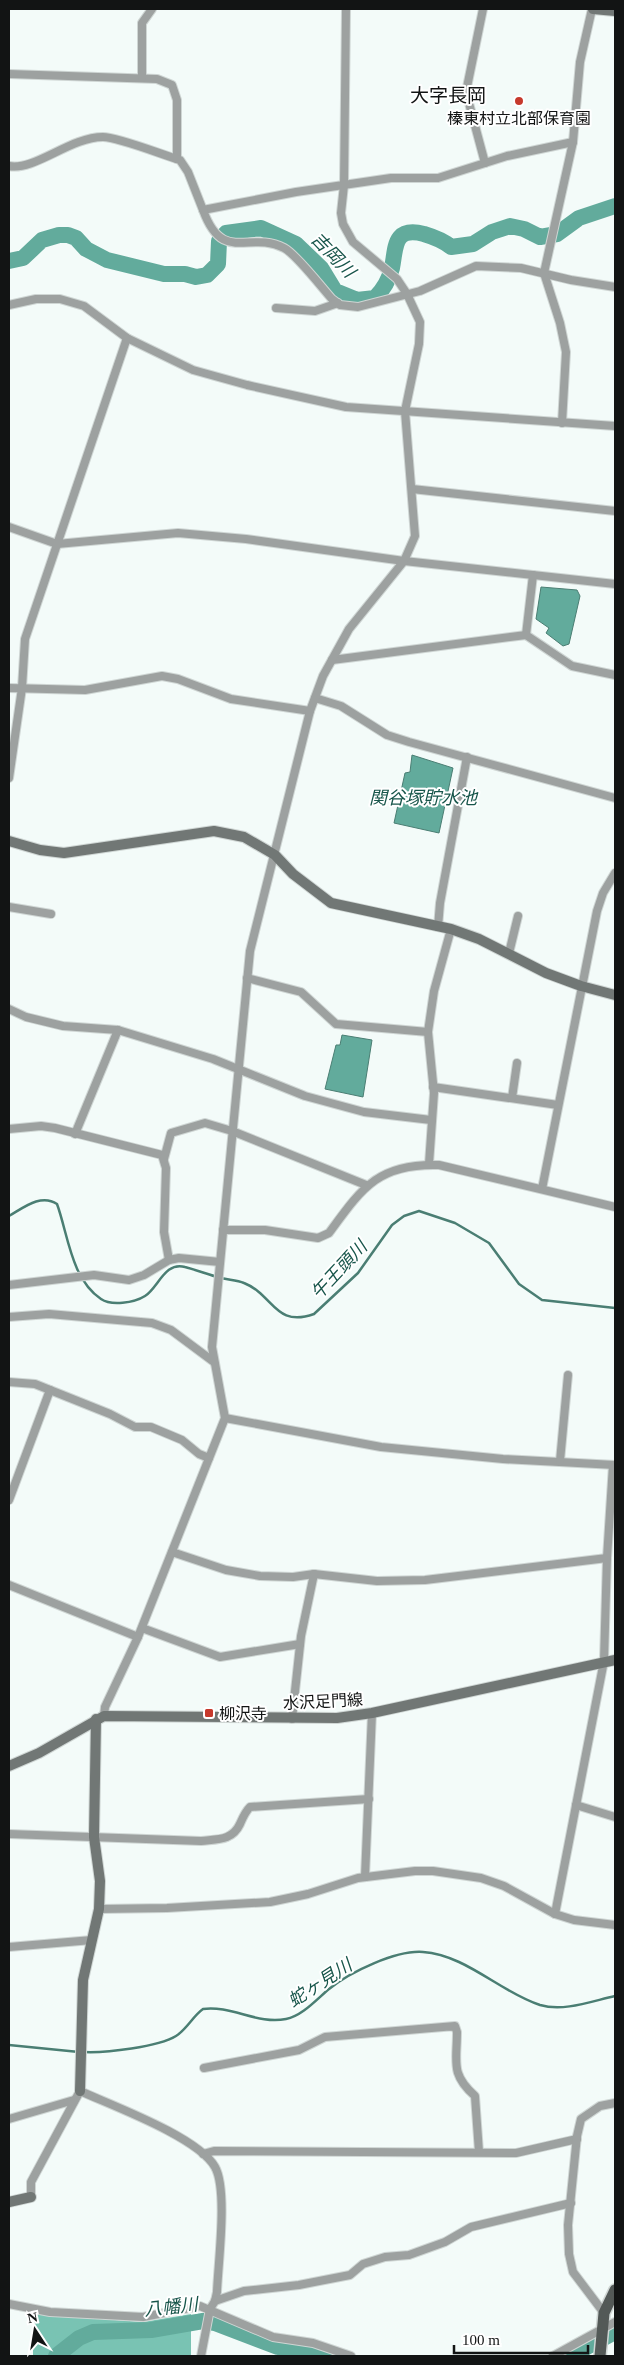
<svg xmlns="http://www.w3.org/2000/svg" width="624" height="2365" font-family="'Times New Roman','Noto Sans JP',serif">
<rect width="100%" height="100%" fill="#f3fbf9"/>
<!-- forest -->
<polygon fill="#79c3b3" points="33,2314 143,2322 191,2314 191,2356 33,2356"/>
<!-- water -->
<g fill="#62ab9c" stroke="#4a7e73">
<polygon points="541,587 577,590 580,596 569,644 563,646 546,633 549,628 536,619"/>
<polygon points="412,755 453,768 439,833 394,823 405,773 410,772"/>
<polygon points="342,1035 372,1040 363,1097 325,1089 336,1045 340,1045"/>
</g>
<g fill="none" stroke-linecap="round" stroke-linejoin="round">
<!-- stream -->
<g stroke="#4a7e73" stroke-width="2.5">
<path d="M 9,1216 C 23,1208 41,1193 57,1204 C 68,1234 71,1279 101,1299 C 111,1306 134,1303 145,1296 C 158,1288 165,1261 185,1267 C 197,1270 209,1275 221,1278 C 229,1280 237,1280 244,1283 C 274,1295 275,1328 314,1314 L 358,1273 L 392,1225 L 404,1216 L 419,1211 L 455,1223 L 489,1243 L 519,1284 L 542,1300 L 615,1308"/>
<polyline points="9,2045 79,2052"/>
<path d="M 84,2052 C 106,2053 158,2047 176,2036 C 187,2029 193,2016 203,2009 C 231,2005 258,2025 286,2019 C 302,2016 316,2000 329,1989 C 350,1972 396,1950 423,1952 C 466,1955 500,1992 540,2005 C 564,2012 592,2001 615,1996"/>
</g>
<!-- river -->
<g stroke="#62ab9c" stroke-width="16">
<path d="M 9,261 L 23,258 L 42,240 L 59,235 L 68,235 L 76,238 L 86,249 L 107,260 L 164,274 L 185,274 L 196,277 L 207,275 L 218,264 L 219,241 L 226,233 L 261,228 L 296,244 L 321,268 L 335,291 L 357,300 L 375,298 C 383,290 389,280 392,268 C 396,248 393,226 424,234 C 434,237 443,240 451,247 L 473,244 L 492,232 L 510,226 L 524,229 L 540,237 L 557,234 L 579,218 L 615,206"/>
<polyline points="56,2356 79,2338 93,2332 151,2330 203,2321 215,2323 278,2347 324,2356"/>
<polyline points="570,2356 615,2332"/>
</g>
<defs>
<g id="street">
<polyline points="483,9 466,92 485,163"/>
<polyline points="9,74 157,79 172,85 177,100 177,159"/>
<polyline points="142,78 142,23 152,9"/>
<path d="M 9,166 C 35,171 70,137 103,137 C 118,137 163,155 180,160 L 188,172 L 203,210 L 296,192 L 391,178 L 438,178 L 507,156 L 573,142"/>
<path d="M 203,210 C 223,265 249,230 284,248 C 296,254 322,288 332,299 L 340,305 L 358,307 L 420,291 L 476,266 L 521,268 L 571,280 L 615,287"/>
<polyline points="9,305 36,299 60,299 84,306 127,338 193,370 247,385 346,407 615,426"/>
<polyline points="276,308 315,311 338,303"/>
<polyline points="562,423 566,352 560,323 544,273 573,142 580,62 592,9"/>
<polyline points="412,489 615,511"/>
<polyline points="9,527 57,544 178,533 246,539 404,561 615,584"/>
<polyline points="533,575 526,635 572,666 615,675"/>
<polyline points="332,660 526,635"/>
<polyline points="9,688 85,690 162,676 178,679 231,699 310,711"/>
<polyline points="315,698 341,706 387,735 409,742 615,798"/>
<polyline points="9,778 22,688 25,639 127,338"/>
<polyline points="9,907 51,914"/>
<polyline points="438,927 440,903 467,757"/>
<polyline points="509,953 518,916"/>
<polyline points="247,978 301,992 336,1024 428,1032"/>
<polyline points="9,1009 26,1017 63,1026 118,1030 213,1059 305,1096 364,1112 431,1120"/>
<polyline points="433,1087 558,1105"/>
<polyline points="512,1098 517,1063"/>
<polyline points="9,1129 41,1126 55,1128 162,1155 166,1168 164,1232 169,1260"/>
<polyline points="75,1134 118,1030"/>
<polyline points="164,1159 171,1133 205,1123 232,1131 366,1185"/>
<polyline points="429,1164 434,1093 428,1032 434,991 451,929"/>
<polyline points="542,1189 597,911 603,893 615,873"/>
<path d="M 223,1230 L 265,1230 L 318,1238 L 329,1233 C 362,1188 378,1163 439,1165 L 615,1207"/>
<polyline points="9,1285 94,1275 129,1280 144,1275 169,1260 179,1258 220,1262"/>
<polyline points="9,1317 49,1314 152,1323 171,1330 214,1362"/>
<polyline points="9,1382 35,1384 110,1414 135,1427 151,1427 182,1440 199,1454 209,1458"/>
<polyline points="225,1418 381,1447 503,1459 615,1465"/>
<polyline points="560,1461 568,1375"/>
<polyline points="9,1500 50,1390"/>
<polyline points="172,1552 226,1570 260,1576 293,1577 314,1574 377,1581 425,1580 607,1558"/>
<polyline points="9,1585 138,1637"/>
<polyline points="142,1628 220,1657 300,1644"/>
<polyline points="104,1716 105,1707 138,1637 225,1418 212,1347 250,951 310,711 323,676 349,629 404,561 415,536 405,411 419,344 420,322 407,294 397,279 353,242 343,224 341,213 344,185 346,9"/>
<polyline points="292,1719 301,1636 314,1574"/>
<polyline points="576,1805 615,1817"/>
<path d="M 9,1834 L 201,1841 C 217,1839 232,1841 240,1824 C 243,1817 245,1812 250,1807 L 369,1799"/>
<polyline points="365,1877 372,1713"/>
<polyline points="99,1909 167,1908 270,1902 308,1894 358,1878 415,1871 433,1871 481,1878 504,1886 555,1914 574,1920 615,1925"/>
<polyline points="555,1914 604,1661 607,1558 613,1465"/>
<polyline points="9,1947 92,1940"/>
<path d="M 204,2068 L 299,2050 L 325,2037 L 455,2026 L 457,2032 C 457,2062 450,2074 475,2096 L 479,2152"/>
<polyline points="9,2119 74,2100"/>
<polyline points="203,2154 214,2151 516,2153 577,2139"/>
<path d="M 31,2197 L 31,2182 L 80,2091 C 113,2106 198,2137 215,2167 C 228,2190 218,2264 217,2292 L 215,2301 L 210,2309 L 201,2356"/>
<polyline points="215,2301 244,2291 299,2285 350,2275 363,2264 385,2257 409,2255 445,2242 471,2227 571,2203"/>
<polyline points="9,2304 50,2312 143,2317 200,2306 273,2337 313,2343 351,2356"/>
<polyline points="604,2313 573,2272 569,2254 568,2225 577,2136 581,2119 600,2106 615,2103"/>
<polyline points="553,2356 615,2322"/>
</g>
<g id="secondary">
<polyline points="593,9 615,11"/>
<polyline points="9,841 40,850 64,853 214,831 244,837 275,855 293,874 331,903 451,929 479,939 546,973 581,986 615,995"/>
<polyline points="9,1766 39,1753 104,1716 337,1718 372,1713 615,1660"/>
<polyline points="80,2091 83,1980 99,1909 100,1881 94,1837 96,1719"/>
<polyline points="9,2202 31,2197"/>
</g>
<polyline id="primary" points="600,2356 604,2313 615,2290"/>
</defs>
<!-- street casing -->
<use href="#street" stroke="#cfd6d4" stroke-width="10"/>
<!-- secondary casing -->
<use href="#secondary" stroke="#cfd6d4" stroke-width="12"/>
<!-- primary casing -->
<use href="#primary" stroke="#cfd6d4" stroke-width="14"/>
<!-- street -->
<use href="#street" stroke="#9da1a0" stroke-width="8"/>
<!-- secondary -->
<use href="#secondary" stroke="#717775" stroke-width="10"/>
<!-- primary -->
<use href="#primary" stroke="#535957" stroke-width="11"/>
</g>
<!-- markers -->
<g fill="#c6392c" stroke="#fff" stroke-width="2">
<circle cx="519" cy="101" r="5"/>
<rect x="204" y="1708" width="10" height="10" rx="2.5"/>
</g>
<g text-anchor="middle" stroke-width="4" stroke-linejoin="round" paint-order="stroke">
<!-- poi labels -->
<g font-size="16" fill="#121414" stroke="#fff">
<text x="519" y="124">榛東村立北部保育園</text>
<text x="219" y="1719" text-anchor="start">柳沢寺</text>
</g>
<!-- street labels -->
<g font-size="16" fill="#121414" stroke="#fff">
<text transform="translate(323 1701) rotate(-3)" y="6">水沢足門線</text>
</g>
<!-- water labels -->
<g font-size="18" font-style="italic" fill="#17554a" stroke="#fff">
<text transform="translate(333 255) rotate(46)" y="6">吉岡川</text>
<text x="423" y="804">関谷塚貯水池</text>
<text transform="translate(339 1270) rotate(-47)" y="6">午王頭川</text>
<text transform="translate(320 1983) rotate(-33)" y="6">蛇ヶ見川</text>
<text transform="translate(171 2307) rotate(-6)" y="6">八幡川</text>
</g>
<!-- quarter labels -->
<g font-size="19" fill="#121414" stroke="#fff">
<text x="448" y="102">大字長岡</text>
</g>
</g>
<!-- border -->
<rect width="624" height="2365" fill="none" stroke="#121414" stroke-width="20"/>
<!-- north arrow -->
<g transform="translate(35 2330) rotate(348)" stroke="#ffffff" stroke-width="4" paint-order="stroke">
<path d="M0-4L9 19L0 12L-9 19Z" fill="#121414"/>
<text y="-8" font-size="14" font-weight="bold" text-anchor="middle" fill="#121414">N</text>
</g>
<!-- scale -->
<path d="M454 2345v8h134v-8" fill="none" stroke="#121414" stroke-width="2.5"/>
<text x="462" y="2345" font-size="15" fill="#121414" stroke="#ffffff" stroke-width="4" paint-order="stroke">100 m</text>
</svg>
